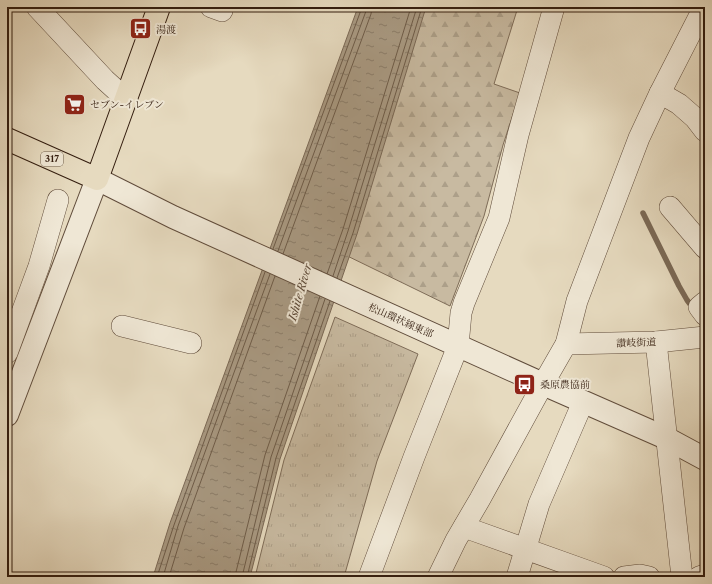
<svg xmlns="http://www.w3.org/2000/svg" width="712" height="584" font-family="'Libre Caslon Text','Noto Serif JP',serif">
<defs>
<pattern id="forest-firs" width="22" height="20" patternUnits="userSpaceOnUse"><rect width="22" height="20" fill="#c8baa1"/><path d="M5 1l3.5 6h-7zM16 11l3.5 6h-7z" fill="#ac9f89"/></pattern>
<pattern id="park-tufts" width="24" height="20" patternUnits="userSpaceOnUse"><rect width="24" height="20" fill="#c8baa1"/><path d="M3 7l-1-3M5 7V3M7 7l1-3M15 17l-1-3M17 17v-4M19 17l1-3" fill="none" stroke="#ac9f89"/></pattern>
<pattern id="water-ripples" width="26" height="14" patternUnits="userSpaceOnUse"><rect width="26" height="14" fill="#a99a83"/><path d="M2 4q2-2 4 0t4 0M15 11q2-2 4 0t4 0" fill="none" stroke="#8a7d6a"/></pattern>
</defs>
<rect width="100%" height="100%" fill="#e6dabf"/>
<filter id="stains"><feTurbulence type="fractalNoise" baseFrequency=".005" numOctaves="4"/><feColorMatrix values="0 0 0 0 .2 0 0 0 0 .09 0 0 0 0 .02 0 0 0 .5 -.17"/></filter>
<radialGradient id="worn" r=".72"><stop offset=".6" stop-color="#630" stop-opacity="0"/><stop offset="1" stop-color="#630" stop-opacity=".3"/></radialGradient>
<!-- forest -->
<polygon fill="url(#forest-firs)" stroke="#7e6c58" points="409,7 518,7 494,84 520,93 503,145 484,216 450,306 333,249"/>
<!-- park -->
<polygon fill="url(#park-tufts)" stroke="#7e6c58" points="335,317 418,354 377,461 344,577 255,577 284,460"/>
<!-- water -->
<polygon fill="url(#water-ripples)" stroke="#7a6855" points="358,7 426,7 357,234 280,459 250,577 153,577 170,523"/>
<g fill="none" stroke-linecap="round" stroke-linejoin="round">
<!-- shore -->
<g stroke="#6e5c49" stroke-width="1">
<polyline points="273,249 361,10 361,7"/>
<polyline points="278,251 366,11 366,7"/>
<polyline points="283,254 371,14 372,7"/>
<polyline points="327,274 343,229 411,7"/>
<polyline points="333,276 348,231 417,7"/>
<polyline points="337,278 353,233 422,7"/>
<polyline points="157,577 174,525 265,272"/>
<polyline points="163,577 178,526 270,274"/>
<polyline points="169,577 184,528 275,276"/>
<polyline points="236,577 236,572 265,455 320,296"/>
<polyline points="242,577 271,457 325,299"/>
<polyline points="247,577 276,458 330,301"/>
</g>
<!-- stream -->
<polyline stroke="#7a6855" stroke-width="5.5" points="643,213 679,286 687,300 693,308"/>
<defs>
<g id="minor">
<polyline points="37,7 105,80 127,100"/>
<polyline points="211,7 222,11"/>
<polyline points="660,93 679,104 695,118 705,131"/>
<polyline points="670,207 705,248"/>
<polyline points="705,302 699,307 705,315"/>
<polyline points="122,326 191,343"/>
<polyline points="656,342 682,577"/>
<polyline points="566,344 656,342 705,337"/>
<polyline points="7,353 39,266 58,200"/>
<polyline points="464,527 604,577"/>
<polyline points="369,577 414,457 458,346 461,313 464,303 499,218 518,135 554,7"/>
<polyline points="438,577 456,540 480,499 543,384 566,344 577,301 639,138 660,93 704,7"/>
<polyline points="517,577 539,504 583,402"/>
<polyline points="624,577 640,575 649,577"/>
<polyline points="699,577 705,575"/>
</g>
<polyline id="tertiary" points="7,415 97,179 173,217 543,384 666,438 705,459"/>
<polyline id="trunk" points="7,139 97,179 159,7"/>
</defs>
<!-- minor casing -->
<use href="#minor" stroke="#604c3b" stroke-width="22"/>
<!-- tertiary casing -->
<use href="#tertiary" stroke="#604c3b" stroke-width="24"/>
<!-- trunk casing -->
<use href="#trunk" stroke="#331d0f" stroke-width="24"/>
<!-- minor -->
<use href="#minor" stroke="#efe7d5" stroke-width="21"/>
<!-- tertiary -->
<use href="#tertiary" stroke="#efe7d5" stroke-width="22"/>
<!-- trunk -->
<use href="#trunk" stroke="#e6dabf" stroke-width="22"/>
</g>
<!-- icons -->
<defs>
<symbol id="bus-square" viewBox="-11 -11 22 22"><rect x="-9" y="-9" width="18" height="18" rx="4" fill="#8f2418" stroke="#efe7d5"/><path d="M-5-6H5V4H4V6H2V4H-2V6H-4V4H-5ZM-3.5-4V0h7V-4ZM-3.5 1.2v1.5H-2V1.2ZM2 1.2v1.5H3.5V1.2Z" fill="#fff"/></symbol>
<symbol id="supermarket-square" viewBox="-11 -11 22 22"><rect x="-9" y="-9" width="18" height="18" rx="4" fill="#8f2418" stroke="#efe7d5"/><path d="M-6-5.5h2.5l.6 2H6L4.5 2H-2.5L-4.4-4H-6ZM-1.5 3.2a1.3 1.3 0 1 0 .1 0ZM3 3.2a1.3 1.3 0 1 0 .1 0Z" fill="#fff"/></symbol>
</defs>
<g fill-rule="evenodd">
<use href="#bus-square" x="128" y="16" width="25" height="25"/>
<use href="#supermarket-square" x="62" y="92" width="25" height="25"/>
<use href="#bus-square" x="512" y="372" width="25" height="25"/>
</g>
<g text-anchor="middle" stroke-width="4" stroke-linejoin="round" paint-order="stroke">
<!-- shield labels -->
<rect fill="#efe7d5" stroke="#6b5a4a" stroke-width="1" x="41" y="152" width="22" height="14" rx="3"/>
<g font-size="9" font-weight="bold" fill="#331d0f">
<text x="52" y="162">317</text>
</g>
<!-- poi labels -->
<g font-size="10" fill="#331d0f" stroke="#efe7d5" text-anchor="start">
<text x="156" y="33">湯渡</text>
<text x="90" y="108">セブン-イレブン</text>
<text x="540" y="388">桑原農協前</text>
</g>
<!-- street labels -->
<g font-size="10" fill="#331d0f" stroke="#efe7d5">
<text transform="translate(401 320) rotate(24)" y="4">松山環状線東部</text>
<text transform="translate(636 342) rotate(-2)" y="4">讃岐街道</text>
</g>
<!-- water labels -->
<g font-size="11" font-style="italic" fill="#5c4938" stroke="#efe7d5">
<text transform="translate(300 292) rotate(-74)" y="4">Ishite River</text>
</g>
</g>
<!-- margin -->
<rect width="712" height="584" fill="none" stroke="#e6dabf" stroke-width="24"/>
<rect x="8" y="8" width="696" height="568" fill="none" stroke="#331d0f" stroke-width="2"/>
<rect x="12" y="12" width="688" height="560" fill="none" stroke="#331d0f"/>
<rect width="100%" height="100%" filter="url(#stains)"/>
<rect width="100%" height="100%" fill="url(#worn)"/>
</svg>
